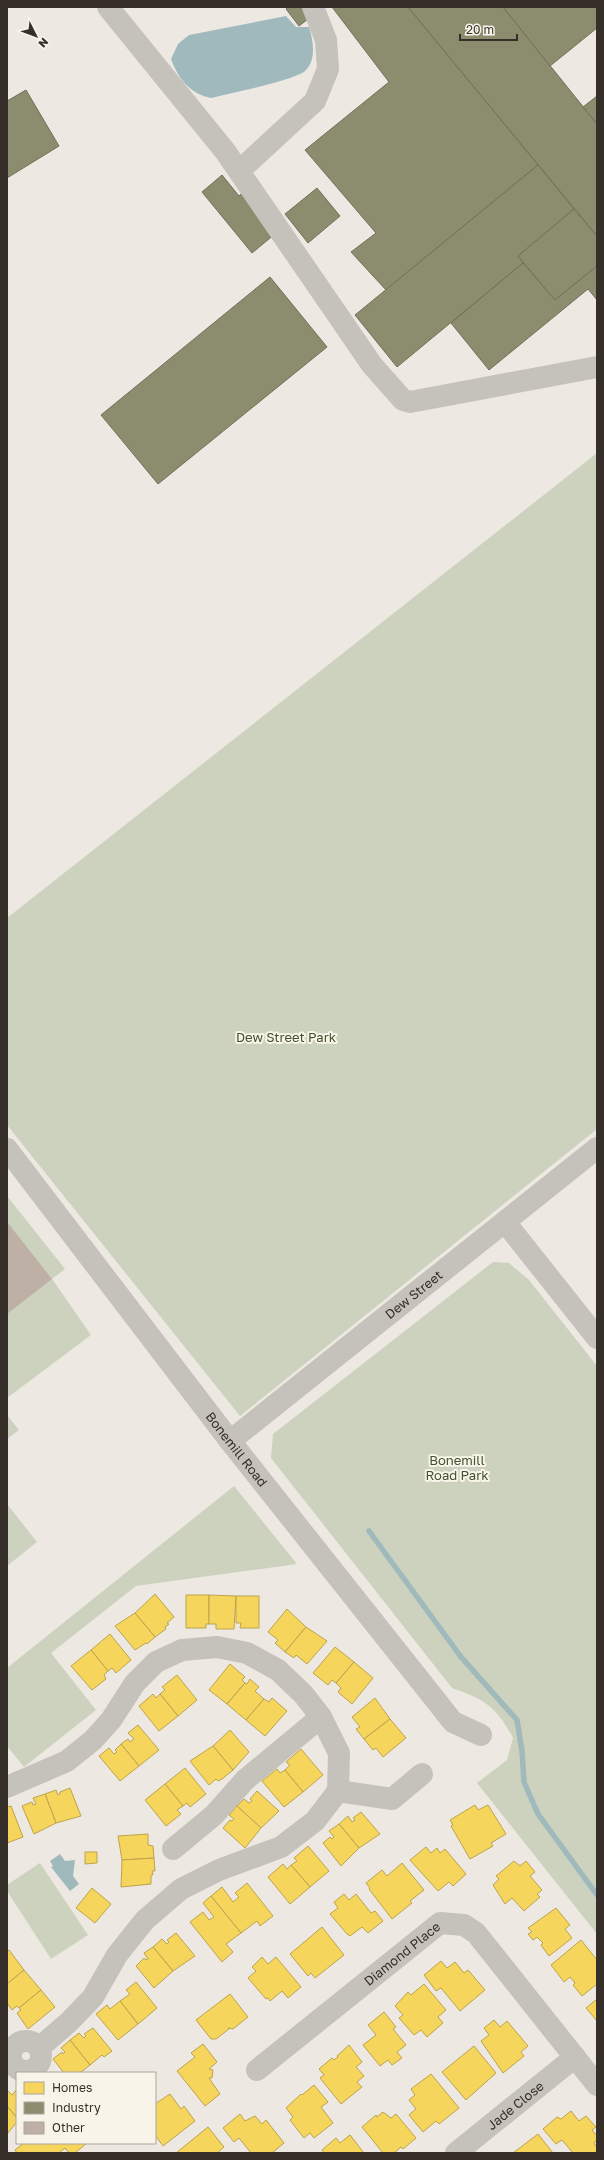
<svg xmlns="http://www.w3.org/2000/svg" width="604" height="2160" font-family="'Golos Text',sans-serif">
<rect width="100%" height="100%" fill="#ede9e2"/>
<!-- green -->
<g fill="#ccd2bd">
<polygon points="597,453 597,1129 240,1416 7,1125 7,918"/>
<polygon points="7,1196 65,1269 52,1279 91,1335 7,1398"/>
<path d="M 493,1262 L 509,1263 L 529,1280 L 597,1366 L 597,1934 L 477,1783 L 507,1760 L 513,1738 C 497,1707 484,1699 452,1688 L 271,1458 L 273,1434 Z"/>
<polygon points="7,1415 19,1430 7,1439"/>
<polygon points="234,1486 297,1564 136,1586 51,1653 96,1710 24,1767 7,1746 7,1668"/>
<polygon points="7,1504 37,1542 7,1566"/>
<polygon points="40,1863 88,1935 51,1959 7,1891 7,1885"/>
</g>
<!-- water -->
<g fill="#a0b9bc">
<path d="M 286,16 L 296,27 L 309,27 C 313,40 317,60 305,71 C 295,80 228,94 211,98 C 190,94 178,78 171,59 L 178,44 L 189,35 Z"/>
<polygon points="60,1854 65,1861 75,1860 73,1876 79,1884 70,1891 51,1867 53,1866 50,1861"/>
</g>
<!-- homes -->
<g fill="#f6d55c" stroke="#bca34d">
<polygon points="155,1594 174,1617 167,1623 169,1624 165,1627 166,1629 155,1637 135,1613"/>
<polygon points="186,1595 209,1595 209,1624 206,1624 206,1628 186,1628"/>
<polygon points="209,1595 236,1596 234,1629 216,1629 216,1624 209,1624"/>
<polygon points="236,1596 259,1596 259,1628 240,1628 241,1623 236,1623"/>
<polygon points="287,1609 306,1627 285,1652 275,1643 278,1640 268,1632"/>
<polygon points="135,1613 155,1637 147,1644 146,1643 135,1650 115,1626"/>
<polygon points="306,1627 327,1641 307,1664 296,1655 294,1658 285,1652"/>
<polygon points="110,1634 131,1660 116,1673 112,1668 108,1671 91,1650"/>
<polygon points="335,1647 354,1662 336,1683 332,1680 328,1685 313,1673"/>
<polygon points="91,1650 108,1671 104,1675 106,1679 92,1690 71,1666"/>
<polygon points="354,1662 373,1678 352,1704 338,1692 341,1688 336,1683"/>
<polygon points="230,1664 245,1677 242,1680 245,1683 227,1704 209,1690"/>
<polygon points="177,1675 197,1700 178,1716 160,1694 165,1690 162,1687"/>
<polygon points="250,1679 259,1687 255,1691 264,1699 246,1720 227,1704 245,1683 247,1684"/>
<polygon points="153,1694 156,1698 160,1694 178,1716 159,1731 139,1706"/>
<polygon points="272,1698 287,1711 265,1736 246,1720 264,1699 269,1702"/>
<polygon points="375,1698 390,1719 364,1739 356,1729 360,1727 352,1717"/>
<polygon points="390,1719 406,1738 383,1757 376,1748 373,1750 364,1739"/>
<polygon points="138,1725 159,1750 139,1766 121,1744 128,1739 130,1742 134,1739 128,1733"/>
<polygon points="230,1730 249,1752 233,1770 213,1746"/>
<polygon points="121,1744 139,1766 120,1781 99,1756 109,1748 114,1754 117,1752 115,1750"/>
<polygon points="213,1746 233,1770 222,1779 218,1781 216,1779 209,1785 190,1761"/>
<polygon points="301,1749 323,1775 303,1792 285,1770 290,1765 286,1762"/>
<polygon points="185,1768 206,1794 190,1807 187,1803 183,1806 165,1784"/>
<polygon points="277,1769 280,1773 285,1770 303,1792 284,1807 262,1781"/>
<polygon points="165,1784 183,1806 177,1810 181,1814 166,1826 145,1800"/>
<polygon points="70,1788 81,1816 56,1823 45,1794 56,1790 58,1795 60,1794 60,1792"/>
<polygon points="257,1791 279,1811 261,1828 237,1806 244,1799 249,1803 252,1801 250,1799"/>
<polygon points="45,1794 56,1823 34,1834 22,1806 32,1802 33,1805 36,1804 33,1798"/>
<polygon points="475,1805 478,1810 488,1805 506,1834 491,1843 493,1846 470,1859 451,1826 453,1825 450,1820"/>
<polygon points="11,1806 23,1837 7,1843 7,1807"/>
<polygon points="237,1806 261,1828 245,1848 223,1828 230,1820 232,1821 234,1819 229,1815"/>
<polygon points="361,1812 380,1834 359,1848 339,1824 348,1816 352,1822 355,1820 353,1818"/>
<polygon points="339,1824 359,1848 341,1866 323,1843 330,1837 332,1839 334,1837 329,1831"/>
<polygon points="148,1834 148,1845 153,1846 154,1858 122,1860 118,1836"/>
<polygon points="308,1846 329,1871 310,1887 291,1865 297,1861 294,1858"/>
<polygon points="426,1847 431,1853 437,1848 440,1853 445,1849 466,1874 453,1886 449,1882 438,1891 410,1860"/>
<polygon points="85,1852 97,1852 97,1863 85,1864"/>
<polygon points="154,1858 155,1871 152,1871 153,1875 151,1875 151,1884 121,1887 122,1860"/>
<polygon points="514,1861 520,1866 526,1861 535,1872 530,1876 542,1890 537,1894 540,1897 524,1911 512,1898 505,1904 493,1885 499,1879 496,1876"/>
<polygon points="402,1863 424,1890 410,1901 412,1903 392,1919 369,1889 370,1888 366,1883 382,1870 387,1876"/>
<polygon points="283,1864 287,1869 291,1865 310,1887 290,1904 268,1877"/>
<polygon points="247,1883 273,1916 260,1926 257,1921 241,1933 211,1896 222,1887 233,1902 239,1897 235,1893"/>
<polygon points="92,1888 111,1904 95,1923 76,1908"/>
<polygon points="344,1894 349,1900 356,1894 371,1913 375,1911 383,1921 368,1933 362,1927 350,1936 347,1934 330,1914 338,1908 334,1902"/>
<polygon points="211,1896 241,1933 226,1944 233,1952 222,1962 190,1922 203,1912 209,1920 214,1917 203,1903"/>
<polygon points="556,1908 570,1925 565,1929 572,1938 549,1956 541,1945 543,1943 537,1937 533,1940 528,1934 532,1932 528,1928"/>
<polygon points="322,1927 344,1955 315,1978 311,1973 308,1976 290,1954"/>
<polygon points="176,1933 195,1956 173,1971 153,1947 162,1939 167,1944 169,1942 167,1940"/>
<polygon points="581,1940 597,1960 597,1984 582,1996 573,1985 575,1983 570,1977 564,1982 551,1965"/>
<polygon points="153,1947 173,1971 154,1988 136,1966 144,1958 146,1960 148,1959 144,1953"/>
<polygon points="9,1950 24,1970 7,1984 7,1951"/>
<polygon points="262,1957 268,1964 276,1957 301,1987 288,1998 282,1991 270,2001 268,1998 266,1999 248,1978 256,1971 252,1967"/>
<polygon points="441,1961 447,1968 455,1962 464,1973 468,1970 485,1990 460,2011 441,1988 436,1991 424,1975"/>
<polygon points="24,1970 41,1990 19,2008 17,2006 12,2010 7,2003 7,1984"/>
<polygon points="136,1982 157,2008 138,2024 120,2001 130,1994 126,1990"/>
<polygon points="424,1984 446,2010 438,2017 443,2023 427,2037 421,2030 414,2035 399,2018 403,2015 395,2006 408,1992 411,1995"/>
<polygon points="41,1990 55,2007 28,2029 17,2013 21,2010 19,2008"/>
<polygon points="230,1994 248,2017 233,2029 228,2028 229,2029 216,2039 211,2039 196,2020"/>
<polygon points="597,1999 597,2021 586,2008"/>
<polygon points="120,2001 138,2024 118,2040 96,2014 107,2005 110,2009"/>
<polygon points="384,2012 396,2027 393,2029 406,2045 397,2052 402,2058 392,2065 388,2060 380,2066 363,2045 376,2035 368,2025"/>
<polygon points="494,2020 500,2027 507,2021 528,2046 521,2052 524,2056 503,2073 481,2041 489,2035 484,2028"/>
<polygon points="93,2028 112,2051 104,2057 102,2055 90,2065 70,2040 79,2033 84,2038 86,2036 84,2034"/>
<polygon points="70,2040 90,2065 80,2073 64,2073 53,2059 62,2052 63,2054 65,2052 61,2048"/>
<polygon points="203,2044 217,2062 209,2069 213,2070 212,2078 209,2078 220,2094 205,2106 177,2071 195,2057 191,2053"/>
<polygon points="349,2045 362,2062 356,2067 364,2076 357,2082 362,2087 341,2104 320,2078 324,2075 319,2069 332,2058 334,2060 338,2057 337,2056"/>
<polygon points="474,2046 496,2073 466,2100 442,2072"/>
<polygon points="431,2074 459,2108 439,2124 436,2121 423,2132 409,2115 416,2109 409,2100 415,2095 411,2089"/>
<polygon points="314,2085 328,2102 321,2107 333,2123 314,2138 310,2133 304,2138 290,2120 293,2117 286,2108 301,2094 302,2095"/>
<polygon points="17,2089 17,2118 7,2106 7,2092 8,2091 12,2095"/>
<polygon points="170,2094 181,2109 184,2106 195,2121 163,2146 155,2135 155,2104"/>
<polygon points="7,2106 17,2118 17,2122 7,2134"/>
<polygon points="571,2111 579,2121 586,2116 596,2127 592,2130 597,2136 597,2140 594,2143 597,2148 596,2153 573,2153 562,2140 556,2144 543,2129 557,2117 561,2119"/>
<polygon points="383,2112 391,2118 396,2114 416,2138 403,2149 401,2147 394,2153 383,2153 362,2127 376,2115 377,2117"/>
<polygon points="240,2114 245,2121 255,2116 262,2124 266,2120 284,2143 272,2153 251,2153 239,2138 234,2142 223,2128"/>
<polygon points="208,2127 224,2147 217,2153 176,2153"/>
<polygon points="538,2134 553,2153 513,2153"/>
<polygon points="350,2135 364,2153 324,2153 322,2150 336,2138 340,2143"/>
<polygon points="24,2143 87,2143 75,2153 69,2153 65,2148 59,2153 17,2153 15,2150"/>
</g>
<!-- industry -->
<g fill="#8c8c6e" stroke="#727059">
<polygon points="288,7 304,7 312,16 299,26 286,9"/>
<polygon points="332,7 408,7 538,165 386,290 351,252 376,233 305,150 389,82"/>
<polygon points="408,7 503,7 597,124 597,236"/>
<polygon points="503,7 597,7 597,28 550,66"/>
<polygon points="26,90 59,146 7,178 7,101"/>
<polygon points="597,96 597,124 583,107"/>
<polygon points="538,165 574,209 518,256 523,263 397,367 355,315"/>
<polygon points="222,175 239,196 242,193 275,234 252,253 202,192"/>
<polygon points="317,188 340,216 308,243 285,214"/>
<polygon points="574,209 597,236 597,266 555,300 518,256"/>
<polygon points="523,263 555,300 597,266 597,300 588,289 489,370 451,323"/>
<polygon points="270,277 327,347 158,484 101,415"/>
</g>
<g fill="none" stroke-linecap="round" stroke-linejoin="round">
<!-- stream -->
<polyline stroke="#a0b9bc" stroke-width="5.5" points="369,1531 461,1657 517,1720 522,1751 524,1782 538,1814 597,1895"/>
</g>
<!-- building -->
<polygon fill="#bfb0a5" points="7,1222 52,1279 7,1314"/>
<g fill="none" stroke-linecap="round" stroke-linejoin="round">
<!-- minor -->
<g stroke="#c5c1bb" stroke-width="22">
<polyline points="108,7 225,151 372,365 403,400 410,402 597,367"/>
<polyline points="239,171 315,101 328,69 326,40 313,7"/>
<path id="s1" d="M 7,1149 L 230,1441 L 453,1722 L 481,1735"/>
<polyline points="505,1222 597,1338"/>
<path id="s2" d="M 230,1441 L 597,1148"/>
<polyline points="7,1787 67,1761 93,1740 111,1720 135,1683 156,1662 182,1650 217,1647 247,1653 278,1670 304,1695 321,1717 339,1753 338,1791 315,1821 281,1847 219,1870 181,1889 145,1920 117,1955 93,1997 69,2022 39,2048"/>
<polyline points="338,1791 392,1799 422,1774"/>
<polyline points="173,1849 214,1815 245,1780 321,1717"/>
<circle cx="26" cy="2056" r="15"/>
<path id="s3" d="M 257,2070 L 440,1923 L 464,1925 L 476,1933 L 597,2085"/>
<path id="s4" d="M 456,2153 L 575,2057"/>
</g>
</g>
<g text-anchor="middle" stroke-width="4" stroke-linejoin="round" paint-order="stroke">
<!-- park labels -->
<g font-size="13" fill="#42532f" stroke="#f9f4ea">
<text x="286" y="1042">Dew Street Park</text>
<text x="457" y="1465">Bonemill<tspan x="457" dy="15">Road Park</tspan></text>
</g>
<!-- street labels -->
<g font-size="13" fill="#362f29" stroke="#f9f4ea">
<text dy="5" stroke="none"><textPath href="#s2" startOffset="235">Dew Street</textPath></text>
<text dy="5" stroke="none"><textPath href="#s1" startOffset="378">Bonemill Road</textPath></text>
<text dy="5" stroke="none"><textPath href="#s3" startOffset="186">Diamond Place</textPath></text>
<text dy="5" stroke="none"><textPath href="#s4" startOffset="76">Jade Close</textPath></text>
</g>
</g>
<!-- border -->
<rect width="604" height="2160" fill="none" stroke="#362f29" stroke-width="16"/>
<!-- legend -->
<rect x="16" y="2072" width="140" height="72" fill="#f9f4ea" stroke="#aba59d"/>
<rect x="24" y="2082" width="20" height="12" fill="#f6d55c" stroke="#aba59d"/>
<text x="52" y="2092" font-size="12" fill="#362f29">Homes</text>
<rect x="24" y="2102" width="20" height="12" fill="#8c8c6e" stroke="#aba59d"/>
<text x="52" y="2112" font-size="12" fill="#362f29">Industry</text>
<rect x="24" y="2122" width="20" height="12" fill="#bfb0a5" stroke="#aba59d"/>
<text x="52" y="2132" font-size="12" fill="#362f29">Other</text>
<!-- north arrow -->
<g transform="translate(36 36) rotate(132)" stroke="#f9f4ea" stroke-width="3" paint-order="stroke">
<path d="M0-3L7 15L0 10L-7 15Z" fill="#362f29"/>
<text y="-6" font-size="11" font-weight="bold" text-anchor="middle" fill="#362f29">N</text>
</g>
<!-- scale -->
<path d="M460 34v6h57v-6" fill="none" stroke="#362f29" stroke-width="2"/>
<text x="466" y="34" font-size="12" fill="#362f29" stroke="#f9f4ea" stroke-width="3" paint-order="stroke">20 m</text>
</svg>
